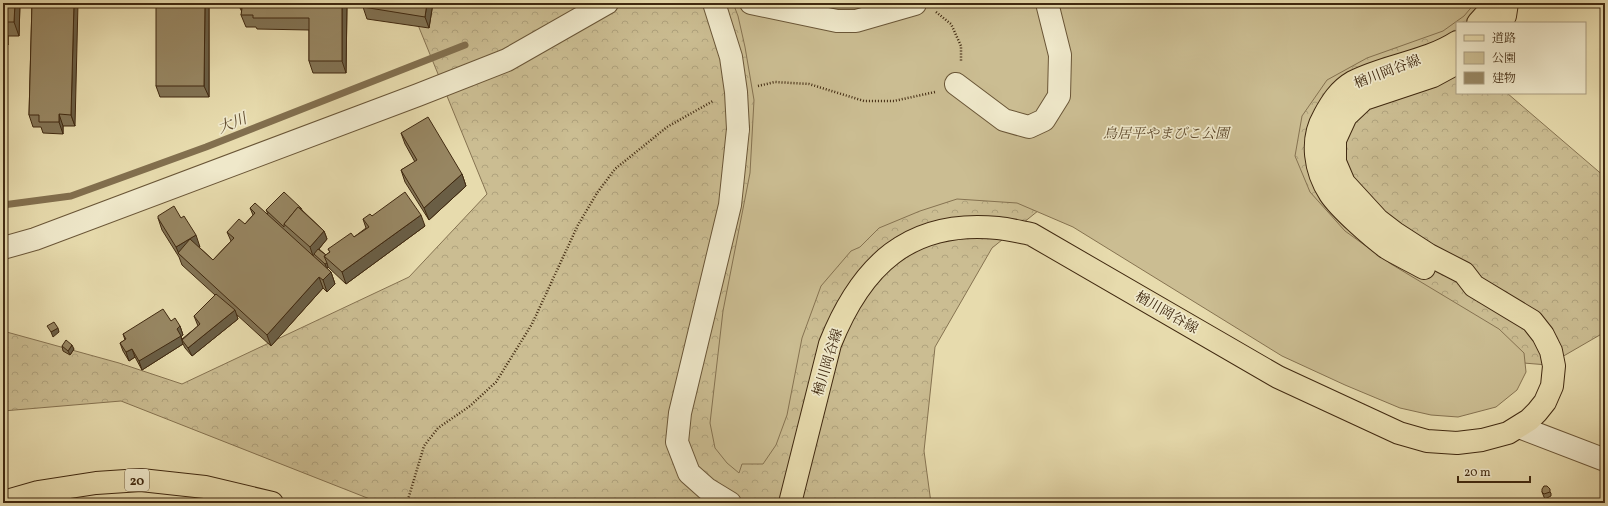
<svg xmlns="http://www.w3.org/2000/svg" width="1608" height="506" font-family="Vollkorn,'Noto Serif JP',serif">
<defs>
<pattern id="forest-crowns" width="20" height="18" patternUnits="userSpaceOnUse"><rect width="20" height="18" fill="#cbbd92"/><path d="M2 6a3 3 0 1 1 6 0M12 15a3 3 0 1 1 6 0" fill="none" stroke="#afa27d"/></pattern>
</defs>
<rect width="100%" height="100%" fill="#e7dbad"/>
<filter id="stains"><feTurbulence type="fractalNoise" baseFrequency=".005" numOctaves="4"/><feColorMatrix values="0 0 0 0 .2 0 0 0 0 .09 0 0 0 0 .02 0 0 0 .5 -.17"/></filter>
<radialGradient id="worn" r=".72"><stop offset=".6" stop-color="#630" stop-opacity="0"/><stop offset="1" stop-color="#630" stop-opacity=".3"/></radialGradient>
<!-- forest -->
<polygon fill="url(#forest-crowns)" stroke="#867351" points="409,3 1476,3 1477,23 1457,23 1457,93 1507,93 1605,177 1605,332 1548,365 1486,360 1049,202 992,248 935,347 924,451 931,503 380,503 121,401 3,411 3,331 119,363 182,384 409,277 487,194"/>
<!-- green -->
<polygon fill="#cbbd92" stroke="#867351" points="733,3 1475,3 1464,16 1443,31 1367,58 1327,80 1302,116 1295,156 1310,192 1345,231 1391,264 1499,329 1524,353 1526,372 1517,390 1496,407 1458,417 1431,415 1400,408 1345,385 1282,356 1073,227 1017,203 957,199 920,211 879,228 860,247 851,251 821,286 802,338 787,415 776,445 763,464 742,464 739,473 727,463 715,448 710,423 723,311 750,173 754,100 745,47 738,16"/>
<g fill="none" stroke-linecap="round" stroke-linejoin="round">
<!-- stream -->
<polyline stroke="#826f4e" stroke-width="7" points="3,205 71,196 206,147 465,45"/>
<defs>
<g id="minor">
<polyline points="751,3 837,21 856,21 915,4 914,3"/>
<polyline points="956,84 1004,120 1029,127 1044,120 1059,96 1060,55 1047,3"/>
<polyline points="3,248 35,239 418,95 507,60 607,3"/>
<polyline points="1519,427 1605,460"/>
<polyline points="730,503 707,489 689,473 677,442 680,413 730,205 738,129"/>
</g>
<g id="major">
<polyline points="1478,23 1496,3"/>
<polyline points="1500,23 1505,16 1507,3"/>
<path d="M 1424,268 C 1412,261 1398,255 1387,248 C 1372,237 1340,209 1330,194 C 1315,171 1310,140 1324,116 C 1331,103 1339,90 1353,82 C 1386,65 1426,62 1457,42"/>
<path d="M 790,503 L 830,344 C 861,266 909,219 998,228 C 1009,229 1020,232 1031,234 L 1278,377 L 1399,433 L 1427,441 L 1457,443 L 1482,440 L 1508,433 L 1529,420 L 1537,412 L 1545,402 L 1552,386 L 1554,366 L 1551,351 L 1543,335 L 1532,321 L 1474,286 L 1464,273 L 1429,255 L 1395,233 L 1378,220 L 1344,183 L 1335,162 L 1335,140 L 1346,116 L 1364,99 L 1433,76 L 1457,63"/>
</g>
<polyline id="highway" points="3,502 38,492 96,483 141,480 205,487 272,503"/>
</defs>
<!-- minor casing -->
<use href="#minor" stroke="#6a5637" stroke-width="24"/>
<!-- major casing -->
<use href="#major" stroke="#402910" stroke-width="24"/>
<!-- highway casing -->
<use href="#highway" stroke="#402910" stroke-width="24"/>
<!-- path -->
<g stroke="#402910" stroke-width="2.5" stroke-dasharray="1 2" stroke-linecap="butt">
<polyline points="936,12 951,24 961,46 961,61"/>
<polyline points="758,86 775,82 809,84 864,101 894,101 935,92"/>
<polyline points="407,503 424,446 438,428 470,406 496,382 532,324 578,225 597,193 615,169 667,127 713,101"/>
</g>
<!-- minor -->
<use href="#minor" stroke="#efe8ca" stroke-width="22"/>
<!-- major -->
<use href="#major" stroke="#e7dbad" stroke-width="22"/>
<!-- highway -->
<use href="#highway" stroke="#e7dbad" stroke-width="22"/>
<defs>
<polyline id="minor-bridge" points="714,3 731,57 736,92 738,129"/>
</defs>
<!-- minor-bridge casing -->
<use href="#minor-bridge" stroke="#6a5637" stroke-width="24" stroke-linecap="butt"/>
<!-- minor-bridge -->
<use href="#minor-bridge" stroke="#efe8ca" stroke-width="22"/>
</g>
<!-- wall -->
<g fill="#827354" stroke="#402910">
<polygon points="3,3 20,3 19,36 8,36 8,45 3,44"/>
<polygon points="32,3 75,126 63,126 63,134 43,133 41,127 33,127 29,115"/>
<polygon points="209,3 209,97 160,97 156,86"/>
<polygon points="240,3 347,3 346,73 313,73 309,61 309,30 257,29 256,27 246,27 241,15 242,12 240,8"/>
<polygon points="433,3 429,28 367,19 363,7"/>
<polygon points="401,133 462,174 466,186 429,220 405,182 401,170 415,162 405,144"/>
<polygon points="250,208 268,214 266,210 301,208 302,210 324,231 327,239 319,249 326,255 330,252 328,249 354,237 366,228 363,219 372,216 425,226 346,284 328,267 327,269 331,272 335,284 327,292 323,288 271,346 236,314 238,319 192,356 185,348 183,344 142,370 135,357 129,361 123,351 120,343 125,340 123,334 171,321 180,326 183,335 181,337 182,339 198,326 194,316 215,295 182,265 179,257 162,230 158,218 200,247 199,247 213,260 231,241 227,232 245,224 253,215"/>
<polygon points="62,346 74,349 70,355 63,351"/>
<polygon points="1544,486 1551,493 1551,496 1545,499 1544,497 1542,492"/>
</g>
<!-- shaded-wall -->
<g fill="#6a5e45" stroke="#402910">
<polygon points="15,3 20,3 19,36 14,22"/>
<polygon points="74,3 78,3 75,126 71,115"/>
<polygon points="205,3 209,3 209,97 204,86"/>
<polygon points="342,3 347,3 346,73 342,61"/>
<polygon points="427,3 433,3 429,28 425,17"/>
<polygon points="3,22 8,36 8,45 3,31"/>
<polygon points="59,114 63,126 63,134 59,122"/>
<polygon points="462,174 466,186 429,220 424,208"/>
<polygon points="421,215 425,226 346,284 342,272"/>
<polygon points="324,231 327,239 313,256 310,247"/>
<polygon points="196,235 200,247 183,257 179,254 176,247"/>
<polygon points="327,263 328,267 327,269 325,264"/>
<polygon points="331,272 335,284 327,292 323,280"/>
<polygon points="319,277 323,288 271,346 267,335"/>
<polygon points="235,310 238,319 192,356 188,348"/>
<polygon points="180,326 183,335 181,337 183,344 142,370 139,361"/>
<polygon points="58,328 59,332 53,337 51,332"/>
<polygon points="72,345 74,349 70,355 68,351"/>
<polygon points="132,349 135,357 129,361 126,352"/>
</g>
<!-- building -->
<g fill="#978662" stroke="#402910">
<polygon points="3,3 15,3 14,22 3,22"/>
<polygon points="32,3 74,3 71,115 59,114 59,122 39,122 39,115 29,115"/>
<polygon points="156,3 205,3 204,86 156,86"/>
<polygon points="240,3 342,3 342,61 309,61 309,18 253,18 253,15 241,15 242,8 240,8"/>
<polygon points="363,3 427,3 425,17 363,7"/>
<polygon points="428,117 462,174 424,208 401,170 417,160 401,133"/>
<polygon points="284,192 301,208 301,209 298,207 284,224 284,227 266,210"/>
<polygon points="405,192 421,215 342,272 324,256 330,252 328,249 351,233 354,237 369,227 363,219 370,214 372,216"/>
<polygon points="255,203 331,272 323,280 319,277 267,335 178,253 190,239 213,260 234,238 227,232 239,219 245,224 255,213 250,208"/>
<polygon points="174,206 181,218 184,216 196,235 176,247 158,218 158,216"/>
<polygon points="298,207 324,231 310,247 284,224"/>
<polygon points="318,249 326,255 324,256 327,263 325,264 314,254"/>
<polygon points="216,294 235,310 188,348 182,340 200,324 194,316"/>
<polygon points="163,309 171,321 175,318 180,326 177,329 181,336 139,361 132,349 126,352 120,343 126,339 123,334"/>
<polygon points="54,322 58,328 51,332 47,326"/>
<polygon points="66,340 72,345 68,351 62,346"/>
<polygon points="1544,486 1547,486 1550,489 1550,492 1544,494 1542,492 1542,489"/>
</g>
<g text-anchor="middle" stroke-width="3.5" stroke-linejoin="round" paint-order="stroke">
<!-- shield labels -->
<rect fill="#efe8ca" stroke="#746248" stroke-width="1" x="125" y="469" width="24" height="22" rx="3"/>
<g font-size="13" font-weight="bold" fill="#402910">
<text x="137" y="485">20</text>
</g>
<!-- street labels -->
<g font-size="14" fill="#402910" stroke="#efe8ca">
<text transform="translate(1387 71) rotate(-21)" y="5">楢川岡谷線</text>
<text transform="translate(1167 312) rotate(30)" y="5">楢川岡谷線</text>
<text transform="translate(827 362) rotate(-73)" y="5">楢川岡谷線</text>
</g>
<!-- park labels -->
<g font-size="14" font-style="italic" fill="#5c472a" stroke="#efe8ca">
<text x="1166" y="138">鳥居平やまびこ公園</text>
</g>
<!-- water labels -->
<g font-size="15" font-style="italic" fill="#614c2f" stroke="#efe8ca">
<text transform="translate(232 123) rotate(-22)" y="5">大川</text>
</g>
</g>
<!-- margin -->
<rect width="1608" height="506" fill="none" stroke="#e7dbad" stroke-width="16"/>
<rect x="4" y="4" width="1600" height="498" fill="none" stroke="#402910" stroke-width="2"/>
<rect x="8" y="8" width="1592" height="490" fill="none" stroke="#402910"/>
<!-- legend -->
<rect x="1456" y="22" width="130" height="72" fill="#efe8ca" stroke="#a99c80"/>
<rect x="1464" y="35" width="20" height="6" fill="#e7dbad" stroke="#a99c80"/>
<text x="1492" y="42" font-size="12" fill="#402910">道路</text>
<rect x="1464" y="52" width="20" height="12" fill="#cbbd92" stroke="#a99c80"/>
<text x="1492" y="62" font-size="12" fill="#402910">公園</text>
<rect x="1464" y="72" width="20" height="12" fill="#978662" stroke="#a99c80"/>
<text x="1492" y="82" font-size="12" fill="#402910">建物</text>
<!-- scale -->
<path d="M1458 476v6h72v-6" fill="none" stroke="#402910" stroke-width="2"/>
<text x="1464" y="476" font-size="12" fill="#402910" stroke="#efe8ca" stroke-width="3" paint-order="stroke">20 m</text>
<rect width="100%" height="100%" filter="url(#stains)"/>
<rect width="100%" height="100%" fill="url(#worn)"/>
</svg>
